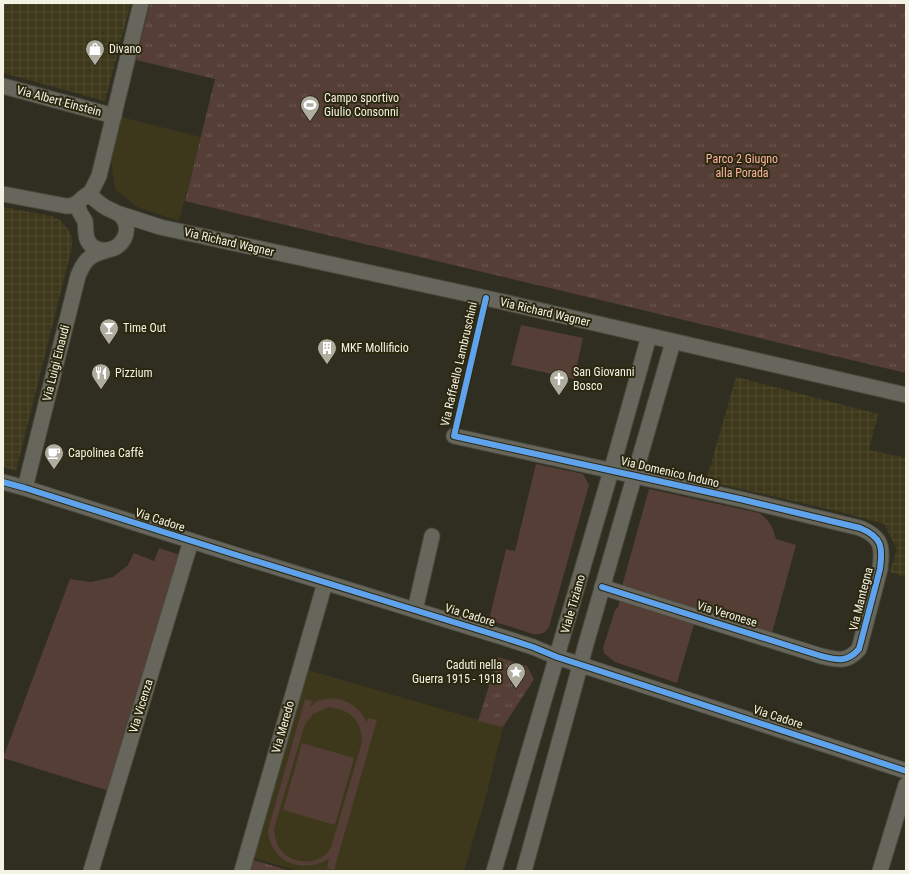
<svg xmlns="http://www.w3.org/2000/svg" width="909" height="874" font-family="'Roboto Condensed',sans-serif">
<defs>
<pattern id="industrial-grid" width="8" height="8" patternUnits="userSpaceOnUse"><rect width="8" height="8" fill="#3d381b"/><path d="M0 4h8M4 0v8" fill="none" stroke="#504c31"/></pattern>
<pattern id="park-tufts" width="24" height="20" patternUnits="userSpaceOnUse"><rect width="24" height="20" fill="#543e36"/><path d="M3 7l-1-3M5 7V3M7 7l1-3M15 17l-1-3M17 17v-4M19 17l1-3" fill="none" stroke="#6d5a53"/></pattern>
</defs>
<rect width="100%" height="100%" fill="#302e20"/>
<!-- built -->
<g fill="#3d381b">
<polygon points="121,117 201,137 179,221 137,207 115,189 111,158"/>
<polygon points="308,670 503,727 486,796 464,871 300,871 253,858"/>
</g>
<!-- industrial -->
<g fill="url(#industrial-grid)">
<polygon points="3,3 131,3 105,101 3,73"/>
<polygon points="3,207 52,216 60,220 68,229 72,238 72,247 16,471 3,467"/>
<polygon points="736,377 878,414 869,450 906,458 906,577 890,572 897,549 884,524 841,512 706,481"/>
</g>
<!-- grass -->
<g fill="#543e36" fill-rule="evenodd">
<polygon points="521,325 583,338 574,379 511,365"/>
<path d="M 536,464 L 583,474 L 589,485 L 549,627 C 545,633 541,635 533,634 L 489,620 L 506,549 L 515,551 Z"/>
<path d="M 649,489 L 759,513 C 769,520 773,527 776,539 L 796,545 L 772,633 L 622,586 Z"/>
<polygon points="159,548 180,555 109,791 3,758 70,579 91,582 113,577 128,565 134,553 154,561"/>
<polygon points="620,600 694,624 677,683 615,662 604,653 603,648 615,610 618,607"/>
<path d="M 331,698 C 349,700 358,706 367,722 L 368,718 L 377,720 L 334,870 L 327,868 L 329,859 C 302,874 270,863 268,830 L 305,699 L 312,701 L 310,707 L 317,701 ZM 329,707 C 351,710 361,720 362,742 L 332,844 C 331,846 330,850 328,852 C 316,866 291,864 281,850 C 276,844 275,837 274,829 L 305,724 L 313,714 Z"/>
<polygon points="302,743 354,758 335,825 283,810"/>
</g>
<!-- park -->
<g fill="url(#park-tufts)">
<polygon points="150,3 906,3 906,373 185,201 215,79 136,60"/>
<polygon points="498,657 527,666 534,679 503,727 478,721"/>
<polygon points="250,859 291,871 247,871"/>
</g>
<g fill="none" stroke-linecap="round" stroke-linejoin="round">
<defs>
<g id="minor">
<polyline points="3,86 114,116"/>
<polyline points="3,194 66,206 71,206 79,202"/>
<path d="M 90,196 C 96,199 99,204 105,207 C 111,211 119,212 123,218 C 132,231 122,249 107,250 C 96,252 86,244 86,233 C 85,229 86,225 85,221 C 83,217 80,214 79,210 C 76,202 82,196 90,196 Z"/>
<polyline points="84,197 91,192 99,176 141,3"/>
<polyline points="120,214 160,227 486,298 906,395"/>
<path d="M 454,436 L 740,499 L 860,528 C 882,537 883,547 880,569 L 859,649 C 847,663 837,660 821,656 L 602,587"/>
<polyline points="3,482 25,488 233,554 502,637 533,647 557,657 906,771"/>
<path d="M 25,488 L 78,276 C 84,261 89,255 105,251"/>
<polyline points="415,610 432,536"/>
<polyline points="91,871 191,541"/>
<polyline points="242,871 325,583"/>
<polyline points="494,871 616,454 649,336"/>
<polyline points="524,871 586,644 673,342"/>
<polyline points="880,871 906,785"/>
</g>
</defs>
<!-- minor casing -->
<use href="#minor" stroke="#4b4a3e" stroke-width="17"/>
<!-- minor -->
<use href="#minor" stroke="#67665c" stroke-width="15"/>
<defs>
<g id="cycleway">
<path d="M 486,298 L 454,436 L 740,499 L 860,528 C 882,537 883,547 880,569 L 859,649 C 847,663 837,660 821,656 L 602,587"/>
<polyline points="3,482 25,488 233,554 502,637 533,647 557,657 906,771"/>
</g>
</defs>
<!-- cycleway casing -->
<use href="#cycleway" stroke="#2c2810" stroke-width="8"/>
<!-- cycleway -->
<use href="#cycleway" stroke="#60a3ed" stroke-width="6"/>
</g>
<!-- icons -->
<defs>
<symbol id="shop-pin" viewBox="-11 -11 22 30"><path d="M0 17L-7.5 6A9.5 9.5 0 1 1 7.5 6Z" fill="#afad9f" stroke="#2c2810"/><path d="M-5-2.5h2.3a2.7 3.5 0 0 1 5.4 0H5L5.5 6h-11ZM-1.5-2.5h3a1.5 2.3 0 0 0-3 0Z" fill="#fff"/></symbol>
<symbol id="stadium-pin" viewBox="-11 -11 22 30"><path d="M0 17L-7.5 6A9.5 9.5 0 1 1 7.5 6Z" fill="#afad9f" stroke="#2c2810"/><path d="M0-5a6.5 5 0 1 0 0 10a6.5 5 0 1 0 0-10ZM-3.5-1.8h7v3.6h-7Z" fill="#fff"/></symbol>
<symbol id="bar-pin" viewBox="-11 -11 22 30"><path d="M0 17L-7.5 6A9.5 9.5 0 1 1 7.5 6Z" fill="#afad9f" stroke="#2c2810"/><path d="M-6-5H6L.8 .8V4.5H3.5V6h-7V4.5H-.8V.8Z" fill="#fff"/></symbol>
<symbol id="building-pin" viewBox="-11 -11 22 30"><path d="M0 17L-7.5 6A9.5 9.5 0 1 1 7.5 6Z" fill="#afad9f" stroke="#2c2810"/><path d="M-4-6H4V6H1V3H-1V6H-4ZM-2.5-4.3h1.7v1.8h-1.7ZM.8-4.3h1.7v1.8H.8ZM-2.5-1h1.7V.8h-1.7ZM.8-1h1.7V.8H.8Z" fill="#fff"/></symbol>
<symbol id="restaurant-pin" viewBox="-11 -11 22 30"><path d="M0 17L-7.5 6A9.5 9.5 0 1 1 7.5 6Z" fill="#afad9f" stroke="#2c2810"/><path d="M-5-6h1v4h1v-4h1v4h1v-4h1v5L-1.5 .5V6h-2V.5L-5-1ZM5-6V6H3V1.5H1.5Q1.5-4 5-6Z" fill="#fff"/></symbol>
<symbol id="church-pin" viewBox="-11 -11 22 30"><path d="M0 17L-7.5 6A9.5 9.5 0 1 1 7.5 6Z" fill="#afad9f" stroke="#2c2810"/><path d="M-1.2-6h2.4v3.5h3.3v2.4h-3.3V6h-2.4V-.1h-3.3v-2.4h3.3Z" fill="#fff"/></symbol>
<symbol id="cafe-pin" viewBox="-11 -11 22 30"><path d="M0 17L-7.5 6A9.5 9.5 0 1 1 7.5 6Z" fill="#afad9f" stroke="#2c2810"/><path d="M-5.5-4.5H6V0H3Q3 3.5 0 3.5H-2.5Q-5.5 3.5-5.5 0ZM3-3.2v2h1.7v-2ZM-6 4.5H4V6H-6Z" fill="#fff"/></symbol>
<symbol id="sight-pin" viewBox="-11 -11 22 30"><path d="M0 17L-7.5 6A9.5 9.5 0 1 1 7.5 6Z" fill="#afad9f" stroke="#2c2810"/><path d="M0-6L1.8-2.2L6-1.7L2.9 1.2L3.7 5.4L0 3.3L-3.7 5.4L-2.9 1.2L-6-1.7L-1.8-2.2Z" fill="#fff"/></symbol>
</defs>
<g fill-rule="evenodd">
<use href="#shop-pin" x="84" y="38" width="22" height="30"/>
<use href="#stadium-pin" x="299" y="94" width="22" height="30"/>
<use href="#bar-pin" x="98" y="317" width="22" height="30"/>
<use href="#building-pin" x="316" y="337" width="22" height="30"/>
<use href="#restaurant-pin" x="90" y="362" width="22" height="30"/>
<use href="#church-pin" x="548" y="368" width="22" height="30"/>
<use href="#cafe-pin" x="43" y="442" width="22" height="30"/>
<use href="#sight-pin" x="505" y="661" width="22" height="30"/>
</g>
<g text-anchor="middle" stroke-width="4" stroke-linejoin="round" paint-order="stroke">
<!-- poi labels -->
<g font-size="12" fill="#f4f2e3" stroke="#2c2810" text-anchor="start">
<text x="109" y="53">Divano</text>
<text x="324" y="102">Campo sportivo<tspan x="324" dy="14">Giulio Consonni</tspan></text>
<text x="123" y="332">Time Out</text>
<text x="341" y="352">MKF Mollificio</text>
<text x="573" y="376">San Giovanni<tspan x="573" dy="14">Bosco</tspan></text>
<text x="115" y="377">Pizzium</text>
<text x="68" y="457">Capolinea Caffè</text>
<text x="502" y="669" text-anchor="end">Caduti nella<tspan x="502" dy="14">Guerra 1915 - 1918</tspan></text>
</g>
<!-- street labels -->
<g font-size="12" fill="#f4f2e3" stroke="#2c2810">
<text transform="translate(59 101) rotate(15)" y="4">Via Albert Einstein</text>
<text transform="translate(229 242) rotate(13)" y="4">Via Richard Wagner</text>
<text transform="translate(545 312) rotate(13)" y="4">Via Richard Wagner</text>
<text transform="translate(56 363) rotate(-76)" y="4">Via Luigi Einaudi</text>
<text transform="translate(459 364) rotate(-77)" y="4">Via Raffaello Lambruschini</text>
<text transform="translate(670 472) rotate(13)" y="4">Via Domenico Induno</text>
<text transform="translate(160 520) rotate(18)" y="4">Via Cadore</text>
<text transform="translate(861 599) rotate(-76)" y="4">Via Mantegna</text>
<text transform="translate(573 604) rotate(-74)" y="4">Viale Tiziano</text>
<text transform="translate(727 614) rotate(17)" y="4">Via Veronese</text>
<text transform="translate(470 615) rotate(17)" y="4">Via Cadore</text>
<text transform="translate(141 706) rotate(-73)" y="4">Via Vicenza</text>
<text transform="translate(778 717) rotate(18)" y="4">Via Cadore</text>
<text transform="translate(283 727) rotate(-74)" y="4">Via Meredo</text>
</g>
<!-- park labels -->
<g font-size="12" fill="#fdb5a1" stroke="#2c2810">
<text x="742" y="163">Parco 2 Giugno<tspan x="742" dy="14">alla Porada</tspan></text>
</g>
</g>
<!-- border -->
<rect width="909" height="874" fill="none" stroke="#f4f2e3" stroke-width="8"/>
</svg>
